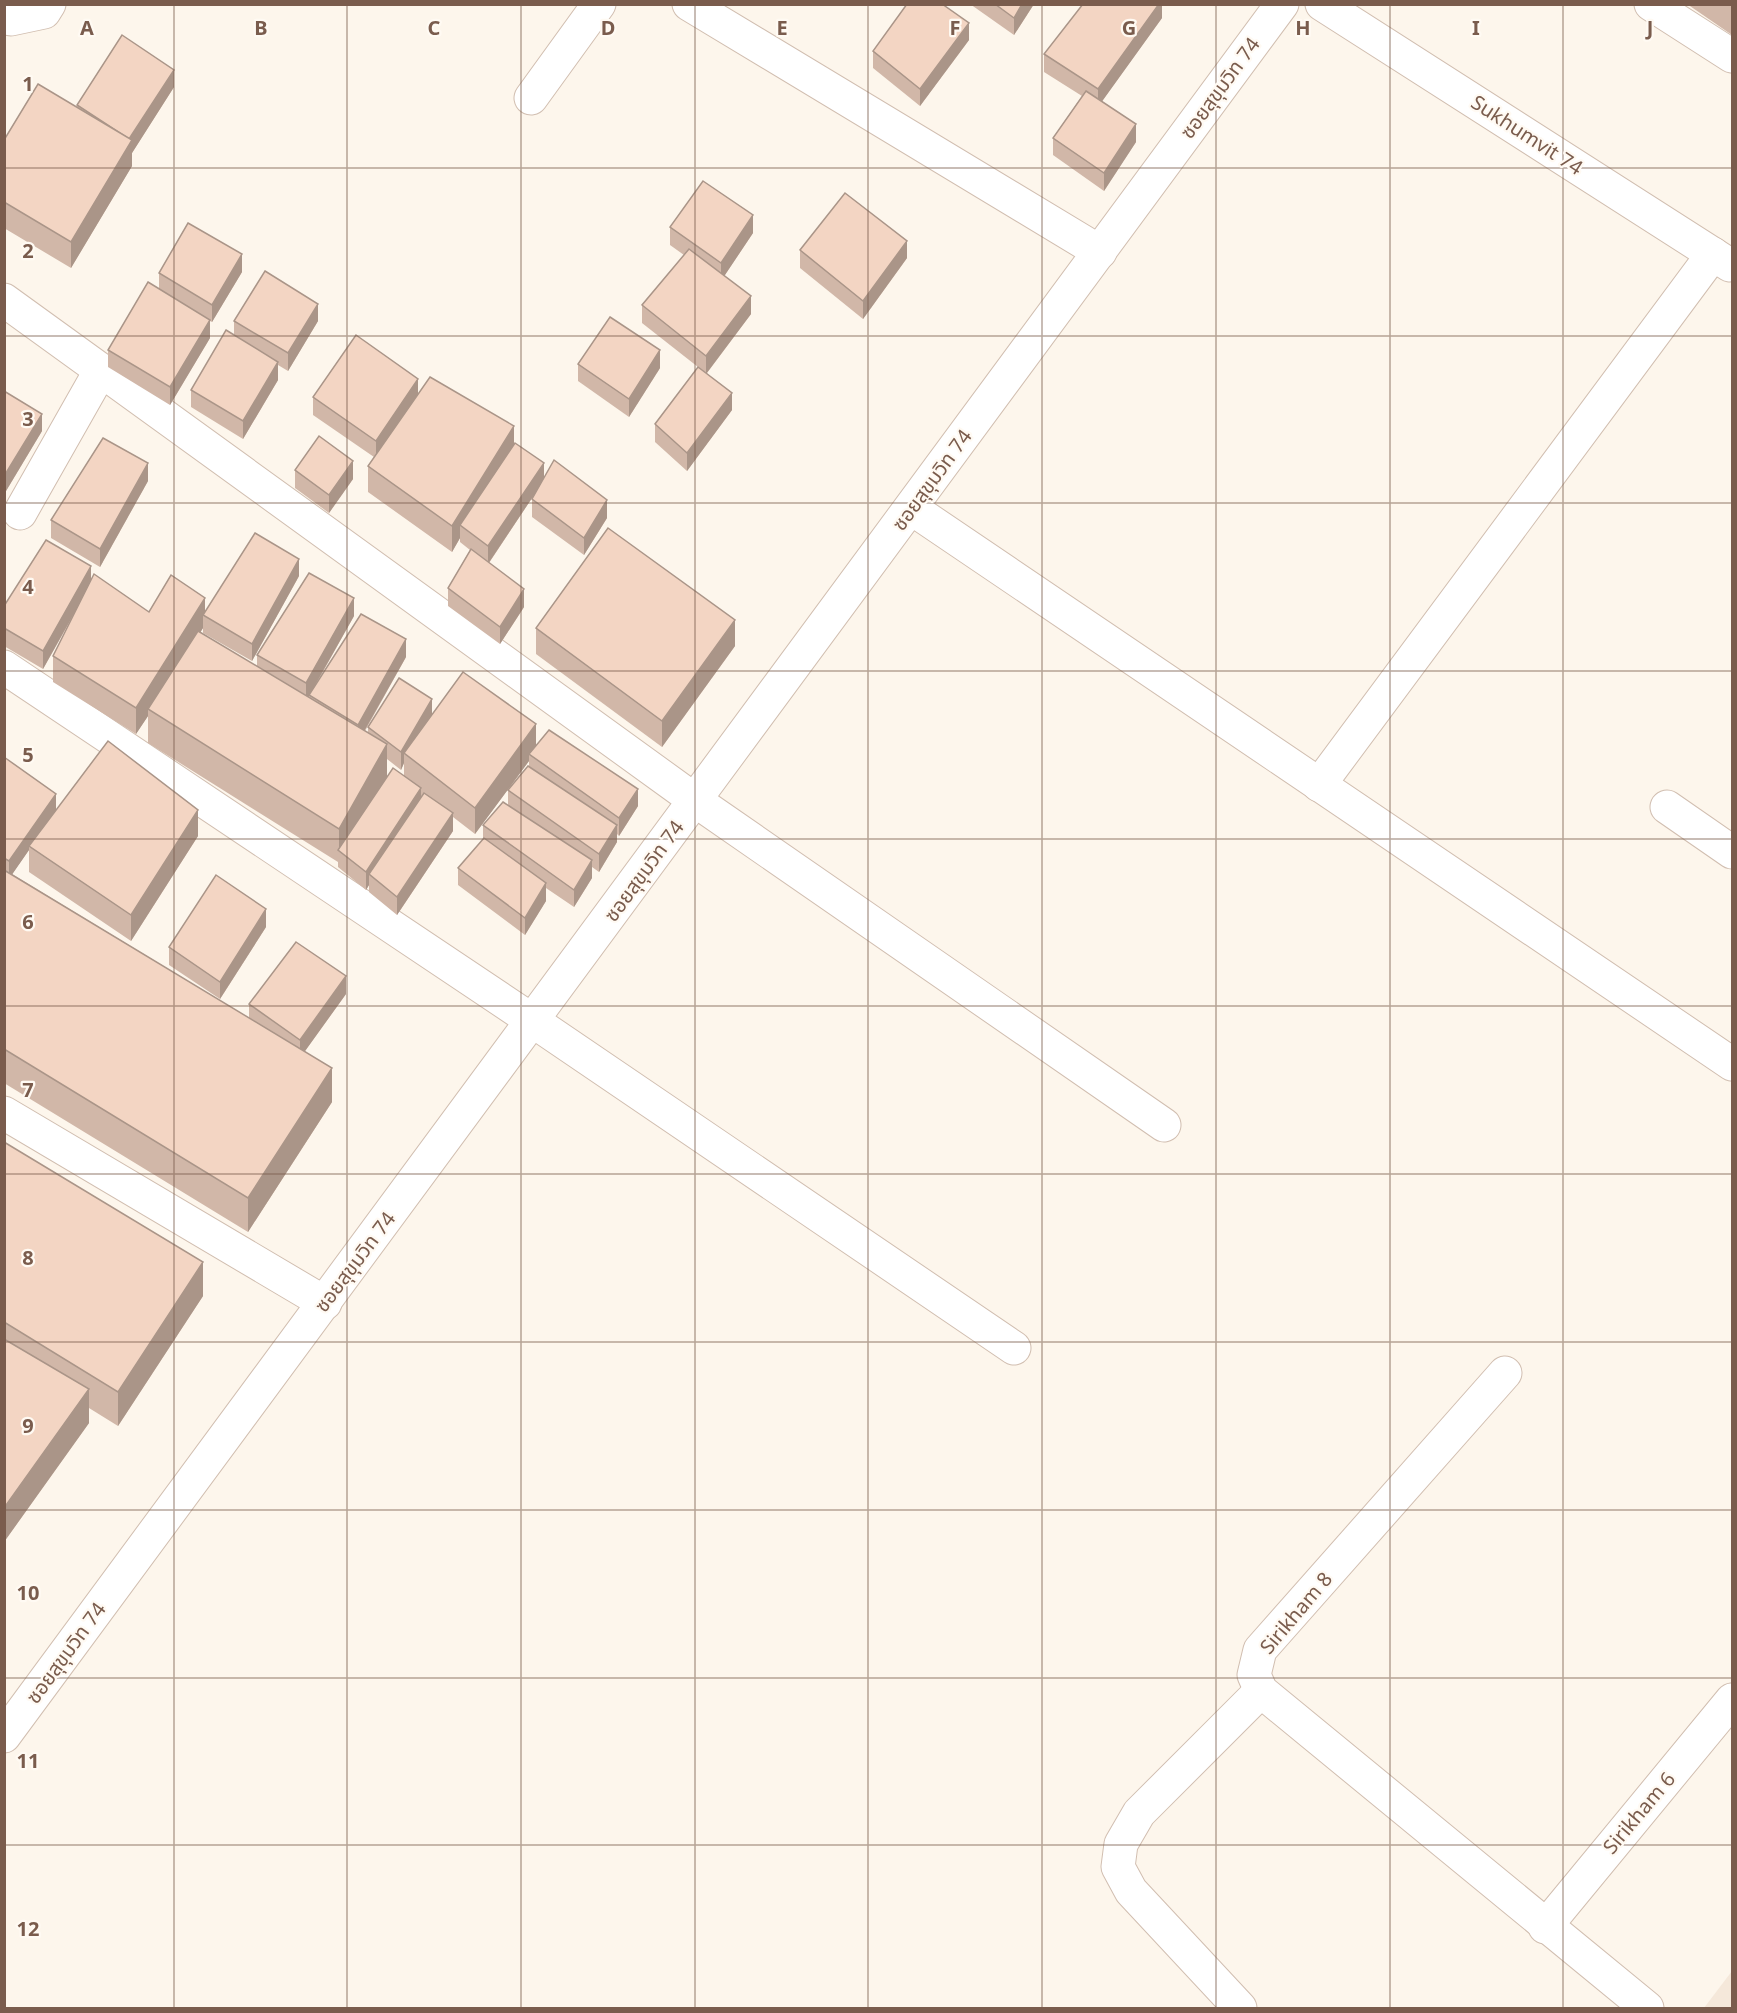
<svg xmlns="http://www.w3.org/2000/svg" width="1737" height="2013" font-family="'Noto Sans','Noto Sans Thai',sans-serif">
<rect width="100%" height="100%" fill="#fdf6ec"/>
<!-- residential -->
<polygon fill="#f5e8da" points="1732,1971 1732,2008 1704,2008"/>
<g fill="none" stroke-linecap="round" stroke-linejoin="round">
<defs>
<g id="minor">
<polyline points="689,4 1100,252"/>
<polyline points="1322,4 1730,265"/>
<polyline points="1651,4 1732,56"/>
<polyline points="4,15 11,19 44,12 49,4"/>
<polyline points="531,98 599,4"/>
<polyline points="4,300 696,801 1164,1125"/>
<polyline points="911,508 1732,1064"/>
<polyline points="20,513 101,370"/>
<polyline points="4,667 533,1021 1014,1348"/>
<polyline points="1319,785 1713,254"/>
<polyline points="1667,807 1732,852"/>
<polyline points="4,1113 325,1303"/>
<polyline points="1505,1373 1260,1650 1254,1675 1261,1691 1647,2008"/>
<polyline points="4,1736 1282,4"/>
<polyline points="1545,1927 1732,1700"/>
<polyline points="1240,2008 1131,1891 1118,1867 1121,1844 1139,1813 1261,1691"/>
</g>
</defs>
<!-- minor casing -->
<use href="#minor" stroke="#d1beb0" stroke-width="35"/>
<!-- minor -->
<use href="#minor" stroke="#fff" stroke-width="33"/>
</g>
<!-- wall -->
<g fill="#d1b7a8" fill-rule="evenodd">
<polygon points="970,4 1034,4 1014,35"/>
<polygon points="1162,4 1162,18 1102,101 1136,142 1104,191 1053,155 1053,138 1082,96 1044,72 1044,54"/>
<polygon points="1687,4 1732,4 1732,35"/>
<polygon points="969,40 920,106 873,68 873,51"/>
<polygon points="174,87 132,153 132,166 71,268 4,228 4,140 77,108 77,105"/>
<polygon points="670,227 753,233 724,276 751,314 707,373 732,410 687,471 655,442 655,424 698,367 642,323 642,305 684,255 670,245"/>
<polygon points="800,250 907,258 863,319 800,268"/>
<polygon points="242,272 212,322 210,321 210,338 170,405 108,367 108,350 159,289 159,273"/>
<polygon points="234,321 318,321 288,371 278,365 278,380 243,439 191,407 191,390 234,335"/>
<polygon points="578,364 660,368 629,417 578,381"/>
<polygon points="4,391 42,431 6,491 4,490"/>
<polygon points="418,393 514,444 544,478 607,518 584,555 532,517 532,499 536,492 489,563 524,607 500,644 448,606 448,588 470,550 460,542 460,538 452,552 368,492 368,466 374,457 313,415 313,397"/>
<polygon points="295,470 353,479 329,513 295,488"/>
<polygon points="148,481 100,567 51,538 51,520"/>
<path d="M 299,576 L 252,661 L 203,633 L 203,628 L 200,633 L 257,667 L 257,655 L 354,616 L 315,686 L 406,657 L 365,731 L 368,732 L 368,727 L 432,715 L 536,745 L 638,806 L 619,836 L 617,834 L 617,842 L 599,872 L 592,867 L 592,878 L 574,907 L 546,888 L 546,901 L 525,935 L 458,885 L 458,868 L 483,839 L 483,825 L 508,805 L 508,790 L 529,767 L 529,761 L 475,834 L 453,817 L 453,831 L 397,915 L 369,892 L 369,885 L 366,890 L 338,867 L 338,862 L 148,743 L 148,716 L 136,734 L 53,682 L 53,656 L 77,609 L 43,669 L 4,646 L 4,606 L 91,581 L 149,612 L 205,611 ZM 387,759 L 401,770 L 404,763 L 404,776 L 387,777 Z"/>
<polygon points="536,628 735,646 662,747 536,654"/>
<polygon points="4,757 56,810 198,836 131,941 29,872 29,850 12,874 249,1018 249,1004 346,994 305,1051 332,1102 248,1232 4,1083"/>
<polygon points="266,927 220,999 169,965 169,947"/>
<polygon points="4,1142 203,1296 118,1426 89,1408 89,1423 4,1542"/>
</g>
<!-- shaded-wall -->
<g fill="#aa9588">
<polygon points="1022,4 1034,4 1014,35 1014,18"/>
<polygon points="1159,4 1162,4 1162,18 1098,107 1098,89"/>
<polygon points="969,23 969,40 920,106 920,89"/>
<polygon points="174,70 174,87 132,153 132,166 71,268 71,242 129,139"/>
<polygon points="1136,124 1136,142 1104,191 1104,173"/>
<polygon points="753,215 753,233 721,281 721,263"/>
<polygon points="907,241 907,258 863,319 863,301"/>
<polygon points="242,254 242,272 212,322 212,305"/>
<polygon points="751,296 751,314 706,374 706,356"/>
<polygon points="318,304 318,321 288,371 288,353"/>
<polygon points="210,320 210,338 170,405 170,387"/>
<polygon points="660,350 660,368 629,417 629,399"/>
<polygon points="278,362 278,380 243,439 243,421"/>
<polygon points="418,379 418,396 376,459 376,441"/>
<polygon points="732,393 732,410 687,471 687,453"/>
<polygon points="42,414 42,431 6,491 6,473"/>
<polygon points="514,426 514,452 460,525 460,538 452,552 452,526"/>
<polygon points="353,461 353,479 329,513 329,495"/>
<polygon points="148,463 148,481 100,567 100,549"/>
<polygon points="544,463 544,480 488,564 488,546"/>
<polygon points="607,500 607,518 584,555 584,538"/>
<polygon points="299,559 299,576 252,661 252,644"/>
<polygon points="91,566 91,583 43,669 43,651"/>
<polygon points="524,589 524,607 500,644 500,627"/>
<polygon points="205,598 205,616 203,615 203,628 150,711 148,709 148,716 136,734 136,708"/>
<polygon points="354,598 354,616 306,701 306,683"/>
<polygon points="735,620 735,646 662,747 662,721"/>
<polygon points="406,639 406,657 358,742 358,725"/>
<polygon points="432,699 432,717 404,753 404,763 401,770 401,752"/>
<polygon points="536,724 536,750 529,754 529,761 475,834 475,808"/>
<polygon points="387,744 387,777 339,851 339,829"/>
<polygon points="421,788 421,806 369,874 369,885 366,890 366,872"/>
<polygon points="638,789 638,806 619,836 619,818"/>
<polygon points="56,794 56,811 29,846 29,850 9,879 9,861"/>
<polygon points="198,810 198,836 131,941 131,915"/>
<polygon points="453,813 453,831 397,915 397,897"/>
<polygon points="617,825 617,842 599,872 599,854"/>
<polygon points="592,860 592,878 574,907 574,890"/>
<polygon points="546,883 546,901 525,935 525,918"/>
<polygon points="266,909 266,927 220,999 220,982"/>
<polygon points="346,976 346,994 300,1058 300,1040"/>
<polygon points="332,1068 332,1102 248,1232 248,1198"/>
<polygon points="203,1262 203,1296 118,1426 118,1392"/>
<polygon points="89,1389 89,1423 4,1542 4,1508"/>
</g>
<!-- building -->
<g fill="#f3d5c3" stroke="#aa9588" stroke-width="1.5">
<polygon points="907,4 942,4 969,23 920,89 873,51"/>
<polygon points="995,4 1022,4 1014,18"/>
<polygon points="1083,4 1159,4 1098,89 1044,54"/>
<polygon points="122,35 174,70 129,139 77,105"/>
<polygon points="38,84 132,140 71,242 4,202 4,140"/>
<polygon points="1086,91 1136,124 1104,173 1053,138"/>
<polygon points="703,181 753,215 721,263 670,227"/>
<polygon points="845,193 907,241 863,301 800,250"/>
<polygon points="188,223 242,254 212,305 159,273"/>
<polygon points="689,249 751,296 706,356 642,305"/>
<polygon points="265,271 318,304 288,353 234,321"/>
<polygon points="148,282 210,320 170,387 108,350"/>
<polygon points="610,317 660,350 629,399 578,364"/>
<polygon points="226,330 278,362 243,421 191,390"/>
<polygon points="356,335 418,379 376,441 313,397"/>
<polygon points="698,367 732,393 687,453 655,424"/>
<polygon points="430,377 514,426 452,526 368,466"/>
<polygon points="4,391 42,414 6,473 4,472"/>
<polygon points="319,436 353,461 329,495 295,470"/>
<polygon points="103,438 148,463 100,549 51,520"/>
<polygon points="515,443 544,463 488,546 460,525"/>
<polygon points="554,460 607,500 584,538 532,499"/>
<polygon points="608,528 735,620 662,721 536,628"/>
<polygon points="255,533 299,559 252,644 203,615"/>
<polygon points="46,540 91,566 43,651 4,628 4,606"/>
<polygon points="471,549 524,589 500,627 448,588"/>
<polygon points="309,573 354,598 306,683 257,655"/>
<polygon points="94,574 149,612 171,575 205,598 136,708 53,656"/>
<polygon points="361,614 406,639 358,725 309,695"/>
<polygon points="198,631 387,744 339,829 148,709"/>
<polygon points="463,672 536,724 475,808 404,753"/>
<polygon points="399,678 432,699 401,752 368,727"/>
<polygon points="549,730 638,789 619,818 529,754"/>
<polygon points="108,741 198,810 131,915 29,846"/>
<polygon points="4,757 56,794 9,861 4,858"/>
<polygon points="528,766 617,825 599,854 508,790"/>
<polygon points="393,768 421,788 366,872 338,850"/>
<polygon points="424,793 453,813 397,897 369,874"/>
<polygon points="503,802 592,860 574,890 483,825"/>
<polygon points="484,838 546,883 525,918 458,868"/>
<polygon points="4,870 332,1068 248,1198 4,1049"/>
<polygon points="216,875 266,909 220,982 169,947"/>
<polygon points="296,942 346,976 300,1040 249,1004"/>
<polygon points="4,1142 203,1262 118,1392 4,1322"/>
<polygon points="4,1339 89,1389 4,1508"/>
</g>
<!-- grid -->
<path fill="none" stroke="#7a5c4d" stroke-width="1.5" stroke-opacity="0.55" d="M 174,4 L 174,2008M 347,4 L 347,2008M 521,4 L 521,2008M 695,4 L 695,2008M 868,4 L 868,2008M 1042,4 L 1042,2008M 1216,4 L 1216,2008M 1390,4 L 1390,2008M 1563,4 L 1563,2008M 4,168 L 1732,168M 4,336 L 1732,336M 4,503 L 1732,503M 4,671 L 1732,671M 4,839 L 1732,839M 4,1006 L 1732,1006M 4,1174 L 1732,1174M 4,1342 L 1732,1342M 4,1510 L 1732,1510M 4,1678 L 1732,1678M 4,1845 L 1732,1845"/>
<g text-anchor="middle" stroke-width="4.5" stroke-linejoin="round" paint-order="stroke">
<!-- street labels -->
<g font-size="20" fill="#7a5c4d" stroke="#fffaf3">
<text transform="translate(1220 88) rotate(-54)" y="7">ซอยสุขุมวิท 74</text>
<text transform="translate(1527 135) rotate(33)" y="7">Sukhumvit 74</text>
<text transform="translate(932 480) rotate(-54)" y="7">ซอยสุขุมวิท 74</text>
<text transform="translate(644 871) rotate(-54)" y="7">ซอยสุขุมวิท 74</text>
<text transform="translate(355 1262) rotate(-53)" y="7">ซอยสุขุมวิท 74</text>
<text transform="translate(1296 1613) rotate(-50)" y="7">Sirikham 8</text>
<text transform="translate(66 1653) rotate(-54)" y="7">ซอยสุขุมวิท 74</text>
<text transform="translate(1639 1813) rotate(-50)" y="7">Sirikham 6</text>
</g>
</g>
<g font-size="20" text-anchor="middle" font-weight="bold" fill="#7a5c4d" stroke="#fffaf3" stroke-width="4.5" stroke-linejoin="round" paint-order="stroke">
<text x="87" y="35">A</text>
<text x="261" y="35">B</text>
<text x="434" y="35">C</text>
<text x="608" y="35">D</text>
<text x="782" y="35">E</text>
<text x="955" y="35">F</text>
<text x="1129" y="35">G</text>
<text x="1303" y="35">H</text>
<text x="1476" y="35">I</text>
<text x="1650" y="35">J</text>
<text x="28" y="91">1</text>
<text x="28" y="258">2</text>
<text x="28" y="426">3</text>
<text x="28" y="594">4</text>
<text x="28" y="762">5</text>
<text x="28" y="929">6</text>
<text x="28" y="1097">7</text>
<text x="28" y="1265">8</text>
<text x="28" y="1433">9</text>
<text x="28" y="1600">10</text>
<text x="28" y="1768">11</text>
<text x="28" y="1936">12</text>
</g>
<!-- border -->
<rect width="1737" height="2013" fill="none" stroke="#7a5c4d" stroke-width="12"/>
</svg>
